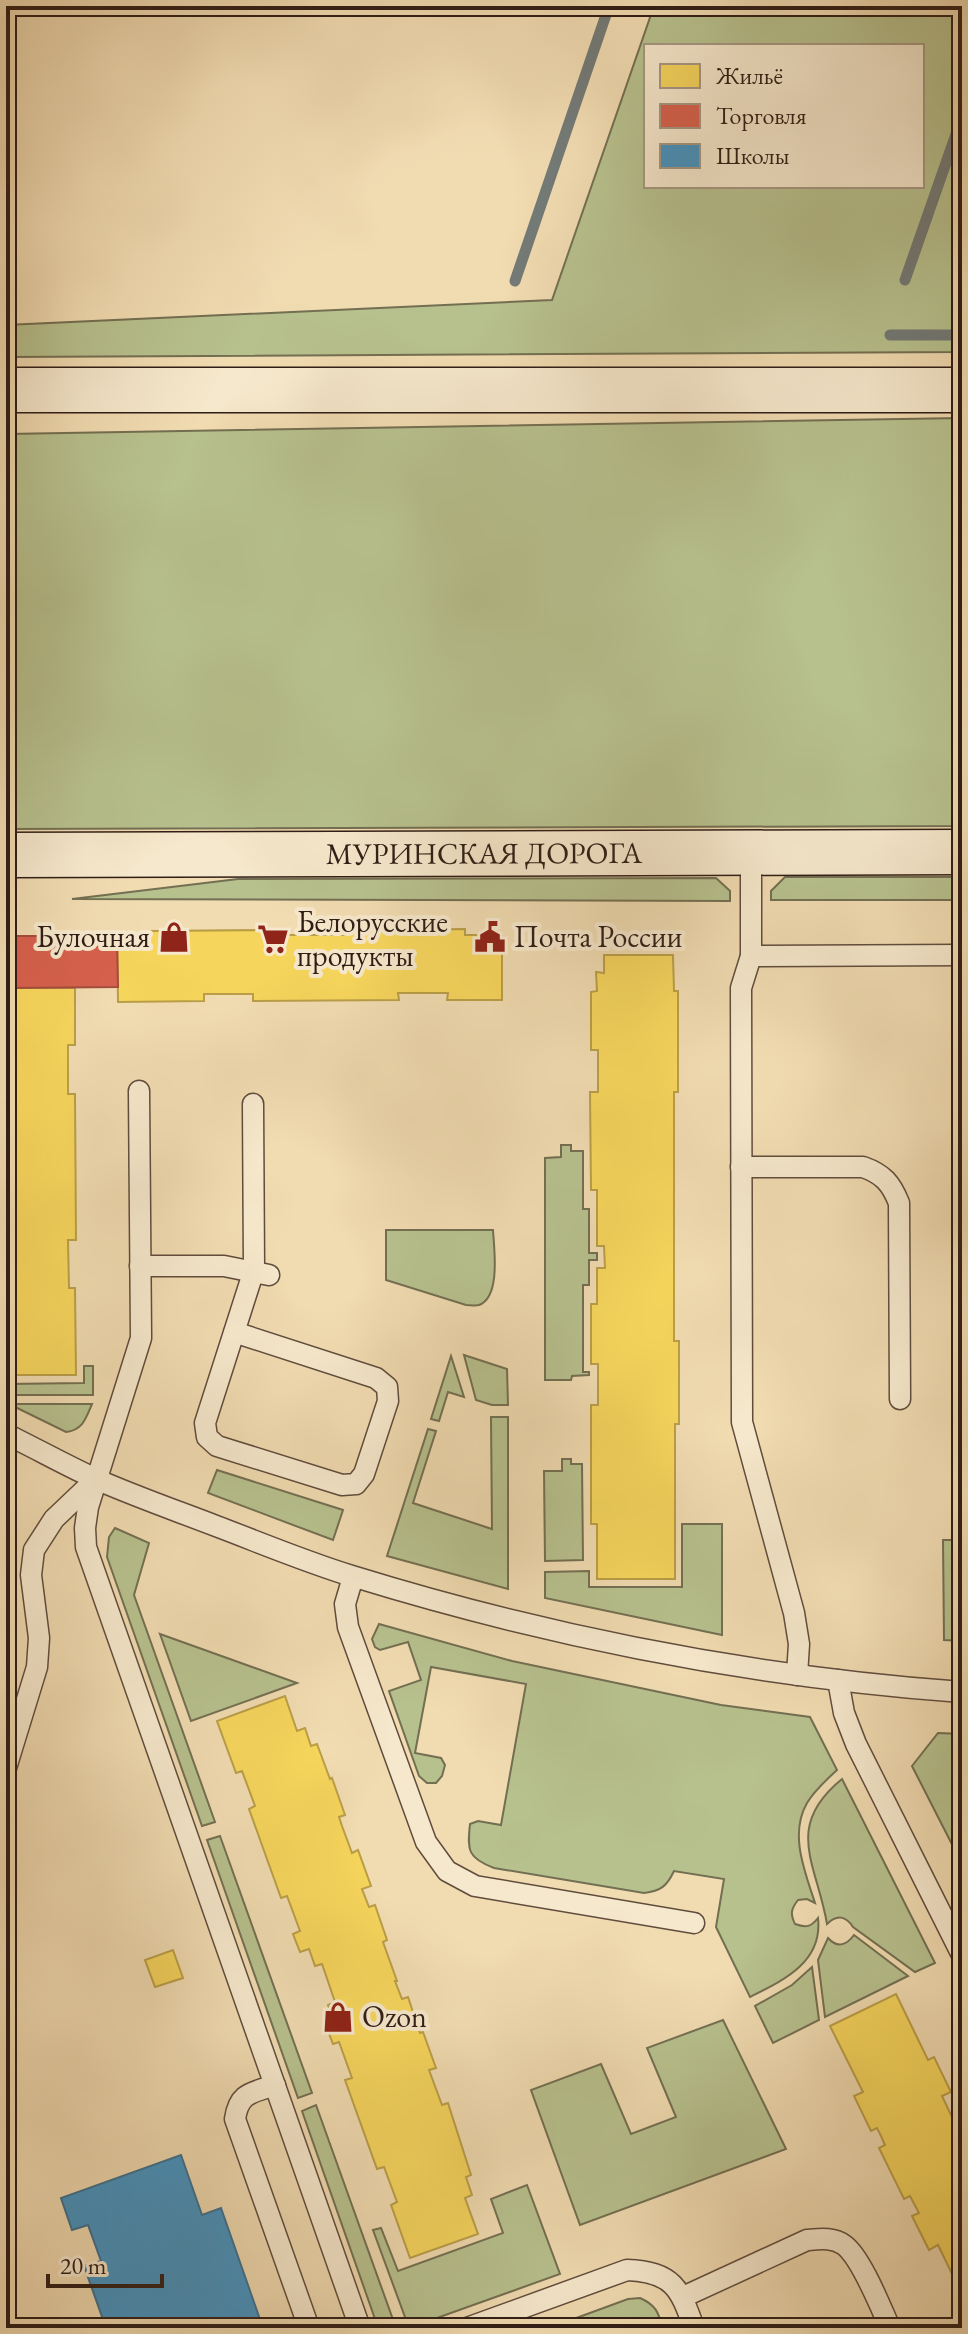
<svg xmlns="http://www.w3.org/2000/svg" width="968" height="2334" font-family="'EB Garamond',serif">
<rect width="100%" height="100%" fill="#f1dbb1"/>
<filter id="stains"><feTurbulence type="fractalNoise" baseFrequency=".0025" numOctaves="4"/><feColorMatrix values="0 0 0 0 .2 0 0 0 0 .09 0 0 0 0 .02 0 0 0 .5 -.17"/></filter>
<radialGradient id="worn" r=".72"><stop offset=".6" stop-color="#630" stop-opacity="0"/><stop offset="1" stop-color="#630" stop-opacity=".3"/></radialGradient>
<!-- green -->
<g fill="#b7c18e" stroke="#736f52" stroke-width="2" fill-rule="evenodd">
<path d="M 654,6 L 962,6 L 962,352 L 6,357 L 6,325 L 552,300 ZM 646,46 L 922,46 L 922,186 L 646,186 Z"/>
<polygon points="962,418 962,826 6,829 6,434"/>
<polygon points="785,877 962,877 962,900 771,900 771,891"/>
<polygon points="716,878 730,891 730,901 72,899 238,879"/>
<polygon points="561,1145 571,1145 571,1151 583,1151 583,1209 589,1209 589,1253 597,1253 597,1260 589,1260 589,1285 583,1285 583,1372 589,1372 589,1375 572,1376 571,1380 545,1380 545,1158 561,1157"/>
<path d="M 386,1230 L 493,1230 C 494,1248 501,1297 479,1305 C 475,1306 470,1305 466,1305 L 386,1280 Z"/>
<polygon points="464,1355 507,1369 508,1405 492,1405 476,1400"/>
<polygon points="451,1356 464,1397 448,1392 439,1421 431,1419"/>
<polygon points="84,1366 93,1366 93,1395 6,1395 6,1384 84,1383"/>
<path d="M 9,1404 L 92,1404 C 86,1418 83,1430 66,1432 Z"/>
<polygon points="491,1417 508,1417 508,1589 387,1556 428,1429 436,1431 413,1503 492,1529"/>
<polygon points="562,1459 571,1459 571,1464 582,1464 583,1560 545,1561 544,1471 562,1471"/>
<polygon points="217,1470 343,1510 333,1540 208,1493"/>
<polygon points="682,1524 722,1524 722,1635 545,1598 545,1572 589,1571 589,1587 682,1587"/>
<polygon points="115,1528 149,1543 134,1595 215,1822 202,1826 107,1557 109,1537"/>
<polygon points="943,1540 962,1540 962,1641 944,1640"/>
<path d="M 379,1624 L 512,1661 L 721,1705 L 810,1717 L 837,1770 C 826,1780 814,1791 807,1803 C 789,1834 805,1872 815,1903 L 807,1899 L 798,1900 C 791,1909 790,1914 795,1924 C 806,1928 811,1927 818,1918 C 823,1962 784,1980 750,1997 L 716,1927 L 724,1879 L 674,1871 C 667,1886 661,1891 644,1893 L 494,1868 C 468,1858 467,1851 470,1824 L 478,1821 L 501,1825 L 526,1684 L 431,1667 L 415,1753 L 441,1758 L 445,1765 L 442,1776 L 436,1783 L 427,1783 L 419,1776 L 389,1691 L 421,1680 L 408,1642 L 380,1650 L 375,1647 L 372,1639 Z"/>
<polygon points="160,1634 297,1683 191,1721"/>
<polygon points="938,1733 962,1734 962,1864 912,1766"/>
<path d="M 842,1779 L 935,1963 L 915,1972 L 853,1927 C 846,1916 837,1914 827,1924 C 817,1864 783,1827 842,1779 Z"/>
<polygon points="220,1836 312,2093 298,2098 207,1840"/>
<path d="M 854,1935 L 908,1976 L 825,2017 L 818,1960 L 828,1938 C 837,1948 846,1946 854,1935 Z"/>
<polygon points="812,1967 819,2020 773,2043 755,2006 792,1985"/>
<polygon points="723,2020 786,2149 580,2225 531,2090 601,2064 631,2134 676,2117 647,2048"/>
<polygon points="316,2105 396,2328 383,2328 375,2319 302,2111"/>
<polygon points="527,2185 560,2274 409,2328 373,2230 381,2228 398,2271 503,2233 491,2199"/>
<path d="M 640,2298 C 656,2305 658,2312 663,2328 L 549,2328 L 628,2299 Z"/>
</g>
<!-- homes -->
<g fill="#f6d55c" stroke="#ba9e47" stroke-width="2">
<polygon points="465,929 465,935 502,935 502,1000 447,1000 448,993 398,993 399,1000 253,1001 253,994 204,994 204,1001 118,1002 117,936 151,936 151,931 271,930 271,935 346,935 346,930"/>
<polygon points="604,955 673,955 674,991 678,991 678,1092 674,1092 674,1341 679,1341 679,1424 675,1424 675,1579 597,1579 597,1524 591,1524 591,1405 598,1405 598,1364 591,1364 591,1304 597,1304 597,1268 605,1268 604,1246 597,1246 597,1190 591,1190 590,1092 598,1092 598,1050 591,1050 591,992 597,991 596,972 604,973"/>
<polygon points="9,988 75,988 75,1045 68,1045 68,1094 75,1094 76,1240 68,1240 69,1288 75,1288 76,1375 10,1375 10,1341 6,1341 6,1221 10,1222 10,1146 6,1146 6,1027 9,1027"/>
<rect x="960" y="1154" width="2" height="113"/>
<polygon points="285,1696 297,1731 305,1728 311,1746 317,1744 330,1779 332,1778 345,1815 339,1817 342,1826 352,1853 358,1850 371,1886 362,1889 369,1907 375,1905 387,1940 383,1942 397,1981 395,1981 402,1999 408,1997 420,2033 423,2032 436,2068 429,2070 442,2105 448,2103 471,2175 466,2177 472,2195 465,2198 478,2234 410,2258 391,2205 397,2202 384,2167 377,2169 345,2080 352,2078 339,2042 333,2044 326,2026 335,2023 328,2005 335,2002 322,1964 315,1966 309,1949 300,1952 293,1934 300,1931 287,1896 281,1898 249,1809 255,1806 242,1771 236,1773 217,1721"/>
<polygon points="173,1950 183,1978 155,1987 145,1960"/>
<polygon points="896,1994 928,2060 934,2057 951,2092 942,2096 958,2130 962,2128 962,2280 960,2277 955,2280 938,2245 929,2250 912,2216 919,2213 910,2196 904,2199 879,2148 885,2145 881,2136 877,2128 871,2131 854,2096 863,2092 830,2026"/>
</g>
<!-- shops -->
<polygon fill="#d6604d" stroke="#a44c3c" stroke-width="2" points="9,936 117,936 118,987 9,988"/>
<!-- schools -->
<polygon fill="#4393c3" stroke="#3d708f" stroke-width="2" points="181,2155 202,2215 221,2208 263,2328 106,2328 84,2266 101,2261 88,2225 72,2230 61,2198"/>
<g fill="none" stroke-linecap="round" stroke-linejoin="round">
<!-- stream -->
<g stroke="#737a77" stroke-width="11">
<polyline points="905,280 962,117"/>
<polyline points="515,281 609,6"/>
<polyline points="890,335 962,335"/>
</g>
<defs>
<g id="lane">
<polyline points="751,852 751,956 741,988 742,1422 794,1613 799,1644 797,1675"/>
<polyline points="751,956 962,955"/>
<polyline points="139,1091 141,1338 88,1507 85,1528 86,1547 360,2328"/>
<path d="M 741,1167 L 863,1167 C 883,1174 891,1183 899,1203 L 900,1399"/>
<polyline points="140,1266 224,1266 269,1275"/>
<polyline points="234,1332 376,1378 387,1387 388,1401 364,1474 356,1484 342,1485 217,1446 207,1437 205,1423 254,1270 253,1104"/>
<path d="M 6,1434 C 37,1449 67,1466 98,1480 C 137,1497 177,1511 216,1526 C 261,1543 306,1562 352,1576 C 550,1637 755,1677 962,1692"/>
<polyline points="353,1577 345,1604 348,1627 426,1842 447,1871 475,1886 694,1923"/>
<polyline points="838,1680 844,1713 856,1744 962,1955"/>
<polyline points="6,1768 37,1667 39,1638 31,1575 34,1550 54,1519 96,1479"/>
<path d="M 275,2085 C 252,2093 239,2092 235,2119 L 309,2328"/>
<path d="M 683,2297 L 807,2240 C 820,2239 833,2237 844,2245 C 861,2257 881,2308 890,2328"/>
<path d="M 467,2328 L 627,2270 C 673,2272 680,2288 694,2328"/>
</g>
<g id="secondary">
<polyline points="6,390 962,390"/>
<path id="s1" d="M 6,855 L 962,852"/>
</g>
</defs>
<!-- lane casing -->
<use href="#lane" stroke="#604c3d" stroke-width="23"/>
<!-- secondary casing -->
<use href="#secondary" stroke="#2f1d16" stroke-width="47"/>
<!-- lane -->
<use href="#lane" stroke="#f6e8cc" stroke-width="20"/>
<!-- secondary -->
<use href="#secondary" stroke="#f6e8cc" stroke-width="44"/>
</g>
<!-- icons -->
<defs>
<symbol id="shop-bare" viewBox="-9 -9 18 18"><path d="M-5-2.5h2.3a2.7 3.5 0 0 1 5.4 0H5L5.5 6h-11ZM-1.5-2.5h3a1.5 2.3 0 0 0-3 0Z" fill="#8f2418" stroke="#f6e8cc" stroke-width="2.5" paint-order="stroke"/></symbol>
<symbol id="civic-bare" viewBox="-9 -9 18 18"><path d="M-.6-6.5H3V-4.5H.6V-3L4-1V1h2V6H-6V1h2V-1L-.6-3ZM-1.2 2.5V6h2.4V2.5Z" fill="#8f2418" stroke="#f6e8cc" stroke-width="2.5" paint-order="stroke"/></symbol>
<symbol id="supermarket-bare" viewBox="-9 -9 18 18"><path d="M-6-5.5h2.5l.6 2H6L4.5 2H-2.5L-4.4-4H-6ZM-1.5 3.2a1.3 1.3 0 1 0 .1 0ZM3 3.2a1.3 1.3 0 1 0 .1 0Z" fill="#8f2418" stroke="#f6e8cc" stroke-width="2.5" paint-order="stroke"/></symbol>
</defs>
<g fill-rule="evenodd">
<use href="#shop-bare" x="152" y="915" width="44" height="44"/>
<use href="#civic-bare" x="468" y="915" width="44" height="44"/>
<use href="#supermarket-bare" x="251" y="917" width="44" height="44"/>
<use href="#shop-bare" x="316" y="1995" width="44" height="44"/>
</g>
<g text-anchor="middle" stroke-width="8" stroke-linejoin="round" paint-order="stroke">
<!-- street labels -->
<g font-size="30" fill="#2f1d16" stroke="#f6e8cc">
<text dy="10" stroke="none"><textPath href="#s1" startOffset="478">МУРИНСКАЯ ДОРОГА</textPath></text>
</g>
<!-- poi labels -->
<g font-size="30" fill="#2f1d16" stroke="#f6e8cc" text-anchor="start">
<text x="297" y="932">Белорусские<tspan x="297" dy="34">продукты</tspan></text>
<text x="150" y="947" text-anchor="end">Булочная</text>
<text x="514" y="947">Почта России</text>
<text x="362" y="2027">Ozon</text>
</g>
</g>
<!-- margin -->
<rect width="968" height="2334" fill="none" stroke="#f1dbb1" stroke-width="32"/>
<rect x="8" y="8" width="952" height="2318" fill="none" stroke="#2f1d16" stroke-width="4"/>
<rect x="16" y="16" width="936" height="2302" fill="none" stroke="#2f1d16" stroke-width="2"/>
<!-- legend -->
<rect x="644" y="44" width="280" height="144" fill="#f6e8cc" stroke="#a69783" stroke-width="2"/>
<rect x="660" y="64" width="40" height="24" fill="#f6d55c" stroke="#a69783" stroke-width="2"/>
<text x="716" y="84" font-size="24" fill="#2f1d16">Жильё</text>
<rect x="660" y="104" width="40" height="24" fill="#d6604d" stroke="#a69783" stroke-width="2"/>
<text x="716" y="124" font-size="24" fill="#2f1d16">Торговля</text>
<rect x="660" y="144" width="40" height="24" fill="#4393c3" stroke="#a69783" stroke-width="2"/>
<text x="716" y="164" font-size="24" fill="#2f1d16">Школы</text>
<!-- scale -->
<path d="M48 2274v12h114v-12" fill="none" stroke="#2f1d16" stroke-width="4"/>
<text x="60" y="2274" font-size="24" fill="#2f1d16" stroke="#f6e8cc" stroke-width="6" paint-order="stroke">20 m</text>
<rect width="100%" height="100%" filter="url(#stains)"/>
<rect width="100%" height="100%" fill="url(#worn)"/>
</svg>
